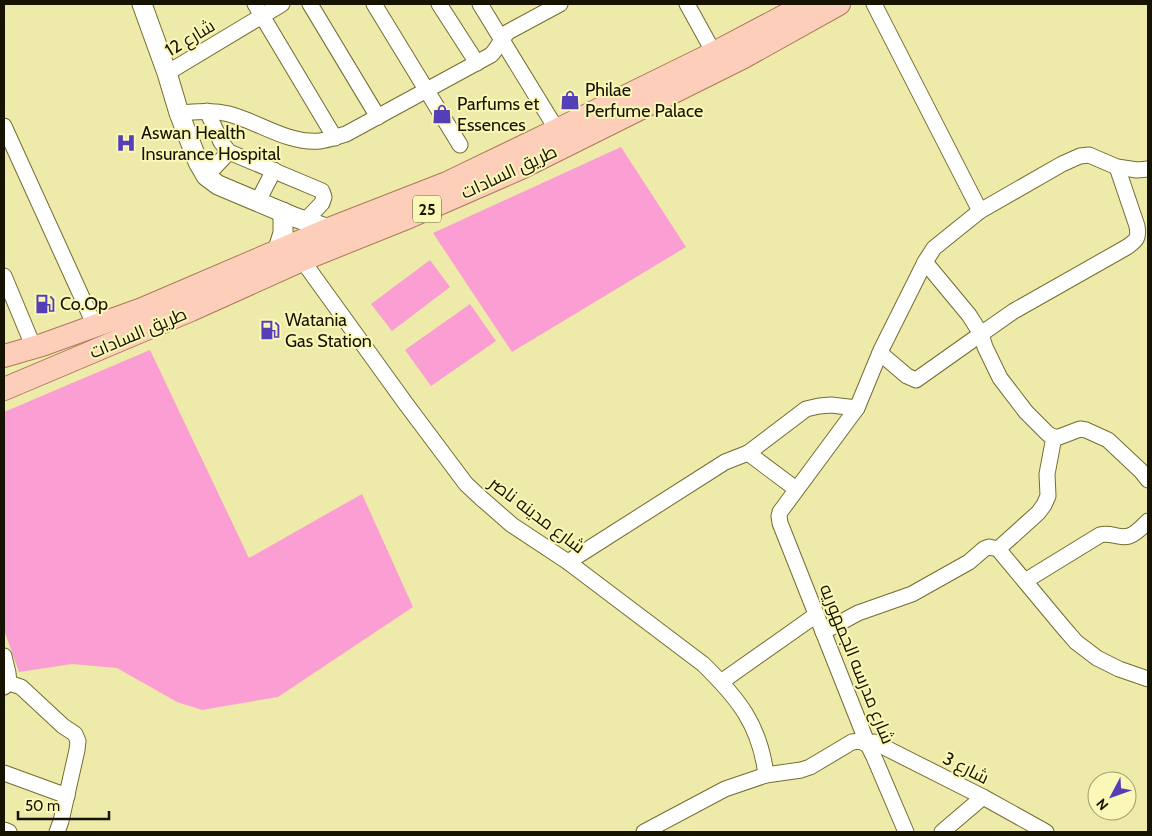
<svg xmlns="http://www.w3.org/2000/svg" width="1152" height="836" font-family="Cabin,Cairo,sans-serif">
<rect width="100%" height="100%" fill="#eeeaa9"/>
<!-- green -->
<g fill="#fb9ed3">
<polygon points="621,147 686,247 512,352 433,233"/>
<polygon points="430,260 450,287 392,331 371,304"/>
<polygon points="470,304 496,341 431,386 405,350"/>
<polygon points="150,350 249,558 362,494 413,607 278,697 202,710 177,702 117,668 72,664 19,672 4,630 4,412"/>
</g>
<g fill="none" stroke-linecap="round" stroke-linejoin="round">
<defs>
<g id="minor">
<polyline points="255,4 335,138"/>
<polyline points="310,4 378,117"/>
<polyline points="374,4 460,145"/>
<polyline points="439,4 477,63"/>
<polyline points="480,4 557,130"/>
<polyline points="687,4 714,53"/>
<polyline points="874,4 980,211"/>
<polyline points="167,73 282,4"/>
<polyline points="207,111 221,142 229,152 322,191 324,197 322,203 305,221"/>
<path d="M 179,113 C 196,112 212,110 229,114 C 259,122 288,144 320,141 C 329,140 338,136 346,134 L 491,55 C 498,48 501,39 508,32 L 560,4"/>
<polyline points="4,126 95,326"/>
<polyline points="206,176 229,152"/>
<polyline points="258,201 274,170"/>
<path d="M 302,260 L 406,404 L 466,484 L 481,498 L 512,525 L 568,562 L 703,664 C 738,698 760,725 766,775"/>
<path d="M 925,262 L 969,315 L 981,334 L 1014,311 L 1127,247 C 1137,240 1139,238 1137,226 L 1117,167"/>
<polyline points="4,276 34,348"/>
<polyline points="880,353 907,376 916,380 981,334 985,347 1000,378 1026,412 1048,434 1054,437 1059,437 1080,429 1086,430 1108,440 1141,471 1148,480"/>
<polyline points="748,453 796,489"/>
<polyline points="998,549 1038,513 1044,505 1048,496 1047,474 1054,437"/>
<polyline points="568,562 725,462 748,453 806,409 819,406 831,405 857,408"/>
<path d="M 1025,581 L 1100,535 C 1111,532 1119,539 1129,536 C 1136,534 1143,526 1148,521"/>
<polyline points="823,632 858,613 912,594 969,562 984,549 989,547 998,549 1063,627 1076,642 1097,658 1119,669 1148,679"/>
<polyline points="4,656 8,673 9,683 4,687"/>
<polyline points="721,682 816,615"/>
<polyline points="9,683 21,687 63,726 75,734 78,741 77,750 61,821 57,832"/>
<polyline points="4,773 67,796"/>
<polyline points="4,830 9,832"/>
<polyline points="644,832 725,789 766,775 801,770 810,767 852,742 860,741 868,745 874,742 983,797 1046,832"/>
<polyline points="906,832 874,757 868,745 780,523 779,516 780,512 857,408 881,350 925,262 934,248 980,211 1062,164 1080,156 1089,155 1117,167 1137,170 1148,169"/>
<polyline points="942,832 983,797"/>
</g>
<g id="tertiary">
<polyline points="142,4 167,73 179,113 198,162 206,176 218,185 294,217 329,229"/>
<polyline points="277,252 283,233 283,212"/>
</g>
<g id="primary">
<polyline points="4,356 42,345 142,309 329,229 447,183 557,130 714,53 807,4"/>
<polyline points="4,389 191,310 302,260 409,217 521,168 742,58 839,4"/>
</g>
</defs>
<!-- minor casing -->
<use href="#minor" stroke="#726e30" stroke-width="17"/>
<!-- tertiary casing -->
<use href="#tertiary" stroke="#726e30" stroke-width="21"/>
<!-- primary casing -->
<use href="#primary" stroke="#ac795b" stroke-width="24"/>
<!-- minor -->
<use href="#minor" stroke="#fff" stroke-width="15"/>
<!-- tertiary -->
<use href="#tertiary" stroke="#fff" stroke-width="19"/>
<!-- primary -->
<use href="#primary" stroke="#fdcfba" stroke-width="22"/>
</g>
<!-- icons -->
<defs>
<symbol id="shop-bare" viewBox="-9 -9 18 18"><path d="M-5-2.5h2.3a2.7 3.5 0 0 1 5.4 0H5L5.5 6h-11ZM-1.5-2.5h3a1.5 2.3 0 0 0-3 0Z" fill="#553fb7" stroke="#fbf7b6" stroke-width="2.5" paint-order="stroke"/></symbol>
<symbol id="hospital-bare" viewBox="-9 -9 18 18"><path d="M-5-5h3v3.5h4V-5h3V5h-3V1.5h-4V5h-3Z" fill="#553fb7" stroke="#fbf7b6" stroke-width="2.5" paint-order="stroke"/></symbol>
<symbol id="fuel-bare" viewBox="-9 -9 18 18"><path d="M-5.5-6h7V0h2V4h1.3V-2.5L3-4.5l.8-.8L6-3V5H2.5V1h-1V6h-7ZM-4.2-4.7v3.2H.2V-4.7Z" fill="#553fb7" stroke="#fbf7b6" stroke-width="2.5" paint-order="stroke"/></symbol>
</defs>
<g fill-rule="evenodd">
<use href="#shop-bare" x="556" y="86" width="28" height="28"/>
<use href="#shop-bare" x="428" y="100" width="28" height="28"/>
<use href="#hospital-bare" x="112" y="129" width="28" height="28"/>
<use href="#fuel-bare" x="31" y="290" width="28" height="28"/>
<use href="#fuel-bare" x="256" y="316" width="28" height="28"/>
</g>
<g text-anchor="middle" stroke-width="4" stroke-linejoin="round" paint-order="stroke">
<!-- shield labels -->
<rect fill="#fbf7b6" stroke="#5b5837" stroke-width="1" x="413" y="195.5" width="28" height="27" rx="4"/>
<g font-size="16" font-weight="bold" fill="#161400">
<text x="427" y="215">25</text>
</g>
<!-- street labels -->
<g font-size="18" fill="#161400" stroke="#fbf7b6">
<text transform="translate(190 38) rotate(-31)" y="6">شارع 12</text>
<text transform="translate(509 172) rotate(-25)" y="6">طريق السادات</text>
<text transform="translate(138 333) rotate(-23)" y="6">طريق السادات</text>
<text transform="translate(537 515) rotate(37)" y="6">شارع مدينه ناصر</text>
<text transform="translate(857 664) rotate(68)" y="6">شارع مدرسه الجمهوريه</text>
<text transform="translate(966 768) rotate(27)" y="6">شارع 3</text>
</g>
<!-- poi labels -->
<g font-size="18" fill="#161400" stroke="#fbf7b6" text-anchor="start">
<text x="585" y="96">Philae<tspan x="585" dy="21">Perfume Palace</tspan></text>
<text x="457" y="110">Parfums et<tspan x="457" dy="21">Essences</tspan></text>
<text x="141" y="139">Aswan Health<tspan x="141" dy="21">Insurance Hospital</tspan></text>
<text x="60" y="310">Co.Op</text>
<text x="285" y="326">Watania<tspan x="285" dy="21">Gas Station</tspan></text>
</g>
</g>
<!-- border -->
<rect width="1152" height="836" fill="none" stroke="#161400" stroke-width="10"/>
<!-- north arrow -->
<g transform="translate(1112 796) rotate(229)"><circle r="24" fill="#fbf7b6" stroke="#9f9c6d"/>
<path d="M0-4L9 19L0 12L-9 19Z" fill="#553fb7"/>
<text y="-8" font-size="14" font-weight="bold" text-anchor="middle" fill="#161400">N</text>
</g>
<!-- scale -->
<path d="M18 811v8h91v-8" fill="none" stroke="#161400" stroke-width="2.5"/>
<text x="25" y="811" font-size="15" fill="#161400" stroke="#fbf7b6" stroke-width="4" paint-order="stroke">50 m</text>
</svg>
